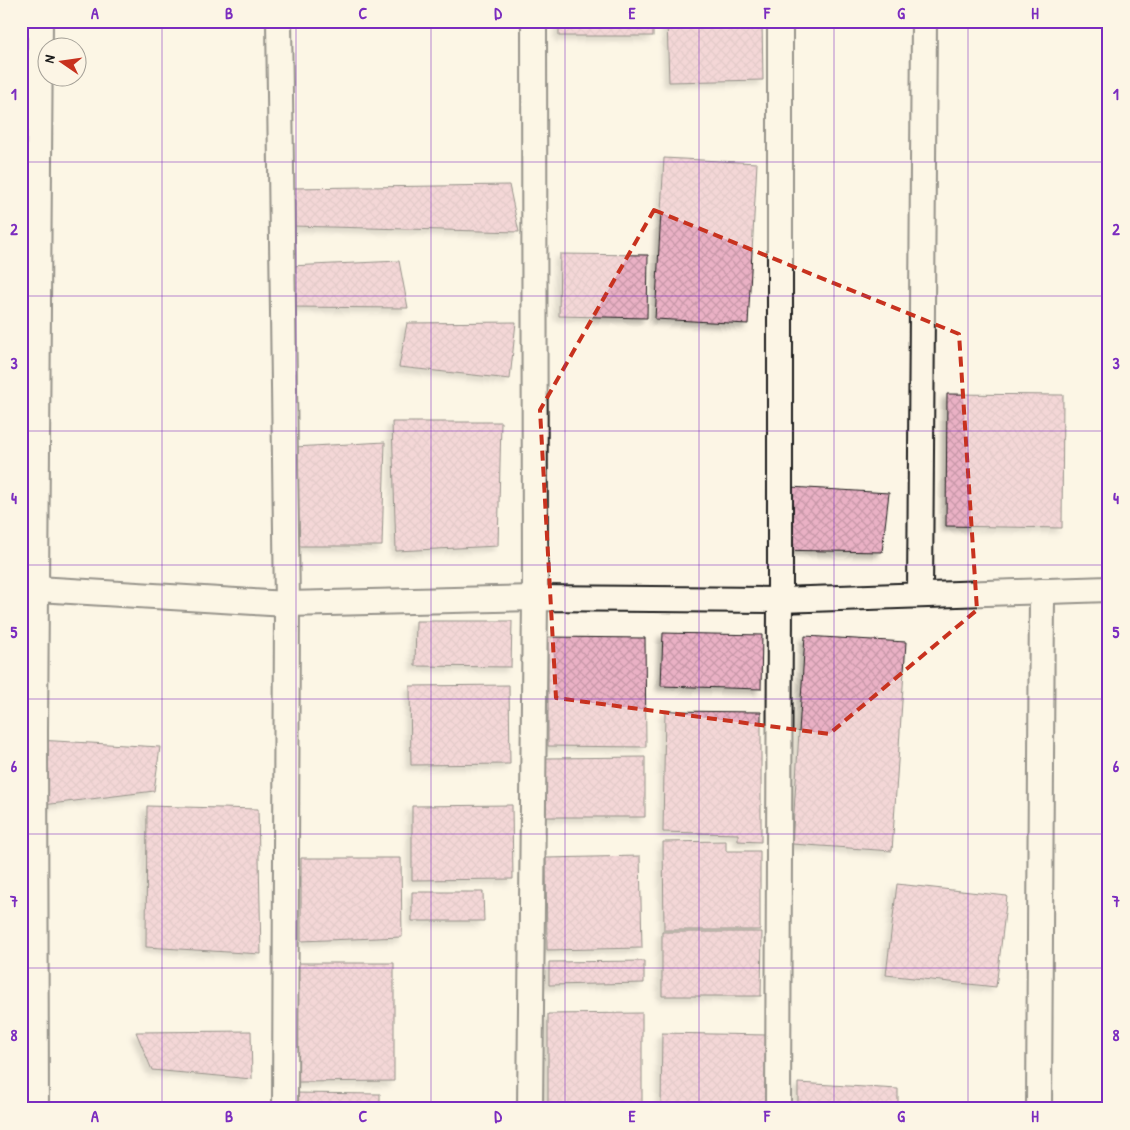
<svg xmlns="http://www.w3.org/2000/svg" width="1130" height="1130" font-family="'Patrick Hand',sans-serif">
<defs>
<pattern id="building-cross-hatch" width="8" height="8" patternUnits="userSpaceOnUse" patternTransform="scale(1.25)"><rect width="8" height="8" fill="#eab1c5"/><path d="M0 0l8 8M0 8l8-8" fill="none" stroke="#c898a9"/></pattern>
<filter id="shadow"><feDropShadow dx="-4.5" dy="4.5" stdDeviation="2.5" flood-color="#0004"/></filter>
</defs>
<rect width="100%" height="100%" fill="#fcf5e5"/>
<filter id="ink" filterUnits="userSpaceOnUse"><feTurbulence type="fractalNoise" baseFrequency=".02" numOctaves="2"/><feDisplacementMap in="SourceGraphic" scale="10" xChannelSelector="R" yChannelSelector="G"/><feConvolveMatrix kernelMatrix="1 2 1 2 8 2 1 2 1" color-interpolation-filters="sRGB"/></filter>
<g filter="url(#ink)">
<!-- building -->
<g fill="url(#building-cross-hatch)" stroke="#1c1c1c" filter="url(#shadow)">
<rect x="559" y="21" width="94" height="15"/>
<polygon points="667,21 762,21 763,80 669,82"/>
<polygon points="664,158 757,163 748,324 655,319"/>
<polygon points="509,185 519,232 293,226 292,188"/>
<polygon points="560,254 648,255 647,318 559,316"/>
<polygon points="399,261 408,308 288,307 290,266"/>
<polygon points="516,322 510,379 399,367 407,323"/>
<polygon points="947,394 1063,395 1062,528 946,526"/>
<polygon points="392,422 501,422 498,546 396,551"/>
<polygon points="385,442 382,546 292,546 294,447"/>
<polygon points="774,486 889,493 882,552 775,550"/>
<polygon points="416,621 512,621 511,667 415,666"/>
<polygon points="663,633 762,635 761,689 661,686"/>
<polygon points="805,636 906,642 892,851 792,844"/>
<polygon points="548,637 645,638 646,747 548,746"/>
<polygon points="509,685 510,764 411,765 410,686"/>
<polygon points="665,711 761,712 761,842 738,841 738,834 663,832"/>
<polygon points="38,740 160,747 154,791 35,806"/>
<polygon points="645,757 645,817 546,817 546,758"/>
<polygon points="512,805 513,879 412,880 412,806"/>
<polygon points="147,806 258,809 261,954 146,947"/>
<polygon points="726,841 726,851 760,851 760,930 664,930 663,842"/>
<polygon points="640,856 642,948 547,950 546,858"/>
<polygon points="301,858 401,858 402,937 301,941"/>
<polygon points="897,884 1007,896 996,987 886,975"/>
<polygon points="412,892 483,892 484,921 412,921"/>
<polygon points="662,932 762,932 761,996 662,996"/>
<polygon points="644,961 644,983 549,985 549,962"/>
<polygon points="297,963 394,963 394,1081 298,1082"/>
<polygon points="642,1013 642,1109 548,1109 548,1014"/>
<polygon points="251,1031 252,1079 152,1070 136,1032"/>
<polygon points="662,1033 766,1035 765,1109 661,1109"/>
<polygon points="798,1083 898,1089 898,1109 798,1109"/>
<polygon points="293,1093 380,1094 380,1109 292,1109"/>
</g>
<g fill="none" stroke-linecap="round" stroke-linejoin="round">
<defs>
<g id="minor">
<polyline points="279,21 287,604 285,1109"/>
<polyline points="21,588 287,604 535,598 780,600 1109,589"/>
<polyline points="920,595 924,21"/>
<polyline points="36,1109 35,734 40,21"/>
<polyline points="530,1109 535,598 534,21"/>
<polyline points="778,1109 780,600 780,21"/>
<polyline points="1039,1109 1042,591"/>
</g>
</defs>
<!-- minor casing -->
<use href="#minor" stroke="#1c1c1c" stroke-width="28"/>
<!-- minor -->
<use href="#minor" stroke="#fcf5e5" stroke-width="24"/>
</g>
</g>
<!-- marked area -->
<path d="M0 0H1130V1130H0ZM 654,210 L 959,334 L 977,610 L 829,734 L 556,698 L 540,410 Z" fill="#fcf5e5" fill-opacity=".55" fill-rule="evenodd"/>
<path fill="none" stroke="#c8321e" stroke-width="4" stroke-dasharray="10 6" stroke-linejoin="round" d="M 654,210 L 959,334 L 977,610 L 829,734 L 556,698 L 540,410 Z"/>
<!-- grid -->
<path fill="none" stroke="#7b2cbf" stroke-width="1" stroke-opacity="0.55" d="M 162,21 L 162,1109M 296,21 L 296,1109M 431,21 L 431,1109M 565,21 L 565,1109M 699,21 L 699,1109M 834,21 L 834,1109M 968,21 L 968,1109M 21,162 L 1109,162M 21,296 L 1109,296M 21,431 L 1109,431M 21,565 L 1109,565M 21,699 L 1109,699M 21,834 L 1109,834M 21,968 L 1109,968"/>
<!-- margin -->
<rect width="1130" height="1130" fill="none" stroke="#fcf5e5" stroke-width="55"/>
<!-- north arrow -->
<g transform="translate(62 62) rotate(283)"><circle r="24" fill="#fcf5e5" stroke="#a29e95"/>
<path d="M0-4L9 19L0 12L-9 19Z" fill="#c8321e"/>
<text y="-8" font-size="14" font-weight="bold" text-anchor="middle" fill="#1c1c1c">N</text>
</g>
<rect x="28" y="28" width="1074" height="1074" fill="none" stroke="#7b2cbf" stroke-width="2"/>
<g font-size="16" text-anchor="middle" font-weight="bold" fill="#7b2cbf">
<text x="95" y="19">A</text>
<text x="229" y="19">B</text>
<text x="363" y="19">C</text>
<text x="498" y="19">D</text>
<text x="632" y="19">E</text>
<text x="767" y="19">F</text>
<text x="901" y="19">G</text>
<text x="1035" y="19">H</text>
<text x="14" y="100">1</text>
<text x="1116" y="100">1</text>
<text x="14" y="235">2</text>
<text x="1116" y="235">2</text>
<text x="14" y="369">3</text>
<text x="1116" y="369">3</text>
<text x="14" y="504">4</text>
<text x="1116" y="504">4</text>
<text x="14" y="638">5</text>
<text x="1116" y="638">5</text>
<text x="14" y="772">6</text>
<text x="1116" y="772">6</text>
<text x="14" y="907">7</text>
<text x="1116" y="907">7</text>
<text x="14" y="1041">8</text>
<text x="1116" y="1041">8</text>
<text x="95" y="1122">A</text>
<text x="229" y="1122">B</text>
<text x="363" y="1122">C</text>
<text x="498" y="1122">D</text>
<text x="632" y="1122">E</text>
<text x="767" y="1122">F</text>
<text x="901" y="1122">G</text>
<text x="1035" y="1122">H</text>
</g>
</svg>
